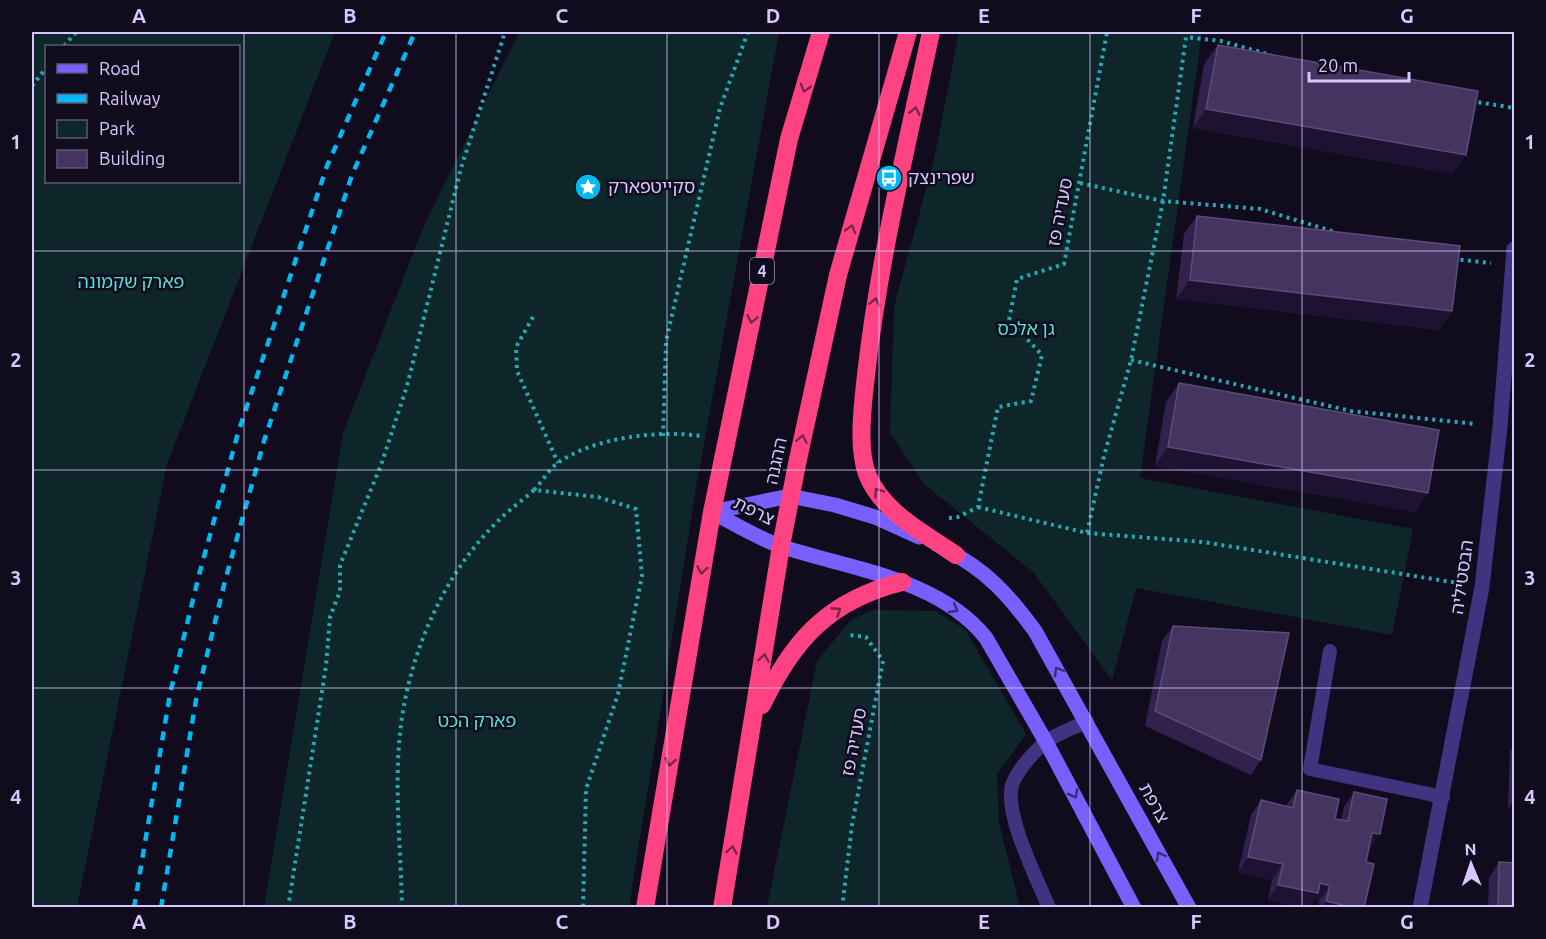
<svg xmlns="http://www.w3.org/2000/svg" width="1546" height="939" font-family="Ubuntu,'Noto Sans Hebrew',sans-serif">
<rect width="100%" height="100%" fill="#110b1e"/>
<!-- green -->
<g fill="#0e2629" fill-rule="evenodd">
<path d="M 32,32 L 335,32 L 167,464 L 77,907 L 32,907 ZM 238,46 L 238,182 L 46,182 L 46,46 Z"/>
<polygon points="519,32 779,32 696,488 629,907 264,907 343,433 423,228"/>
<polygon points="959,32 1202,32 1140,478 1413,529 1392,635 1136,588 1112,680 1034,573 924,484 890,432 894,307 934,160"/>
<polygon points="874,610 935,611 965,629 1026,734 997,775 999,822 1020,907 767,907 817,661 851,620"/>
</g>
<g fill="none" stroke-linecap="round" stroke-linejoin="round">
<!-- path -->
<g stroke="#26a9b5" stroke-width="4" stroke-dasharray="3 4.5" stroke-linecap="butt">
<polyline points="64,46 76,32"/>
<polyline points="32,86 46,68"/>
<polyline points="1471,101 1514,108"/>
<polyline points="1080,183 1163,201 1260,209 1335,232"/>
<polyline points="1453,259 1491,263"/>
<polyline points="533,317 516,347 517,371 558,463"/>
<polyline points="1131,360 1351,411 1476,424"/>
<polyline points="663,436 666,341 720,108 748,32"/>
<path d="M 534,490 C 542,482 549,469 559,462 C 596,437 658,430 702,436"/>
<polyline points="978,507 1087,533 1104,456 1131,360 1163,201 1186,37 1221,41 1271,55"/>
<polyline points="949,518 958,517 978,507 998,407 1031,401 1042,355 1009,320 1017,279 1064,264 1107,32"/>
<polyline points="1087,533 1203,542 1458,583"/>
<polyline points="288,908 326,666 330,617 340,591 340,565 381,465 407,386 461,168 505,32"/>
<path d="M 402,908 C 401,854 395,797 399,744 C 405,663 440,577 499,520 C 510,509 523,500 534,490 L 598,497 L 636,509 L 642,576 L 618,694 L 586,789 L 583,908"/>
<polyline points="842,908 852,825 883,661 866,637 849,635"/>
</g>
<!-- lane -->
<g stroke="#413380" stroke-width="14">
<polyline points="1330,651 1310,769 1443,797"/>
<path d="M 1049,908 C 1037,878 1004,815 1012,785 C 1017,771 1034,751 1046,742 C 1058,733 1074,728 1087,721"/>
</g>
<!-- street -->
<polyline stroke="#413380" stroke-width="15" points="1420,908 1482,587 1500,427 1514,249"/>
<!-- secondary -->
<g stroke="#7a5fff" stroke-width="15">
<polyline points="712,512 790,496 835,505 875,517 919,537"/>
<path d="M 712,512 C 735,524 759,539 783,547 C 851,569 939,579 986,638 L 1046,742 L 1134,908"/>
<path d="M 946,550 C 986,569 1010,597 1035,631 L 1189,908"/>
</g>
<!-- highway -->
<g stroke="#ff4382" stroke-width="18">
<path d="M 931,32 C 907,145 879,259 866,375 C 863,403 857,447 867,474 C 882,512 924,533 956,555"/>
<path d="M 762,705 C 793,640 829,600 902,582"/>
<polyline points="645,908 712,512 789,139 821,32"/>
<polyline points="722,908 781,546 797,464 838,275 908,32"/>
</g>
<!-- rail -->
<g stroke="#00b8f3" stroke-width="4.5" stroke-dasharray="9 8" stroke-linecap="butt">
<polyline points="134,908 170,694 199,575 238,433 327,166 386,32"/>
<polyline points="161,908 196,700 225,581 264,441 352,175 415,32"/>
</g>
</g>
<!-- wall -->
<g fill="#31224d">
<polygon points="1218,45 1453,174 1193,128 1204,64"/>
<polygon points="1197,216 1452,311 1439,330 1176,299 1184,234"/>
<polygon points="1179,383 1428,493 1415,512 1155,466 1166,402"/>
<polygon points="1173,626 1261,760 1251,775 1145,726 1162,641"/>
<polygon points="1515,744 1515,808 1508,808 1510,751"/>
<polygon points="1297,790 1335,819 1341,820 1344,807 1354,792 1369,850 1366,862 1364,908 1318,908 1319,901 1314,899 1308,908 1304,908 1268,900 1272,880 1238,872 1251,815 1261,800 1286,806"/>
<polygon points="1499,862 1515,908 1488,908 1489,878"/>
</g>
<!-- shaded-wall -->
<g fill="#1d1232">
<polygon points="1206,109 1466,155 1453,174 1193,128"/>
<polygon points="1190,280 1452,311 1439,330 1176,299"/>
<polygon points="1168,447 1428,493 1415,512 1155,466"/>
<polygon points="1515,799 1515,808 1508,808"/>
<polygon points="1372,833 1380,834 1369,850 1361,848"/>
<polygon points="1248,857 1283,864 1272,880 1238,872"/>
<polygon points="1320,883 1330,886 1319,901 1314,899 1308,908 1304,908 1268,900 1278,885"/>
<polygon points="1326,901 1355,908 1322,908"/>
</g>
<!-- building -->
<g fill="#433460" stroke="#5a4b79" stroke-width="1.5">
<polygon points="1218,45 1478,91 1466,155 1206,109"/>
<polygon points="1197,216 1460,246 1452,311 1190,280"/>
<polygon points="1179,383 1439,430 1428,493 1168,447"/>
<polygon points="1173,626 1289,633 1261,760 1155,711"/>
<polygon points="1297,790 1339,799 1335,819 1348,821 1354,792 1387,799 1380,834 1372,833 1366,862 1374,864 1364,908 1355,908 1326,901 1330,886 1320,883 1318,893 1278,885 1283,864 1248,857 1261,800 1293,808"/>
<polygon points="1499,862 1515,863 1515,908 1498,908"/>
</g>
<!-- one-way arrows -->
<defs><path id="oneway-chevron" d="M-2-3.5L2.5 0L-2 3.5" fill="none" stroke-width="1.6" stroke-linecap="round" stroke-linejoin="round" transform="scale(1.5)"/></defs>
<g stroke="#7c244b">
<use href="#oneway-chevron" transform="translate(805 88) rotate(106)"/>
<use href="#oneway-chevron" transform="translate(915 111) rotate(-78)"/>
<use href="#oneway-chevron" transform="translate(851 229) rotate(-74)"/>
<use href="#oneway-chevron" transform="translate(875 302) rotate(-78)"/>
<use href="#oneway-chevron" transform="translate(752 319) rotate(102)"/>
<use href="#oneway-chevron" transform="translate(802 439) rotate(-78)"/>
<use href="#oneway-chevron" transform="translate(878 492) rotate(-125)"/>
<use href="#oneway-chevron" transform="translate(702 570) rotate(100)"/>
<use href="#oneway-chevron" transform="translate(837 611) rotate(-33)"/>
<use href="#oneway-chevron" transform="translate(764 658) rotate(-81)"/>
<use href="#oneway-chevron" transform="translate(670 762) rotate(100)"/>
<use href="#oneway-chevron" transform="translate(732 850) rotate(-80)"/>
</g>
<g stroke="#3b2d78">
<use href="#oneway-chevron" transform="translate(954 609) rotate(30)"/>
<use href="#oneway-chevron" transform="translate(1058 671) rotate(-120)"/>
<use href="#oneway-chevron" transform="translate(1074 794) rotate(62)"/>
<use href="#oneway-chevron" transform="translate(1160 856) rotate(-119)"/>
</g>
<!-- grid -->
<path fill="none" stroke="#d6c8ff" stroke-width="1.5" stroke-opacity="0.55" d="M 244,32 L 244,908M 456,32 L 456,908M 667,32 L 667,908M 879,32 L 879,908M 1090,32 L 1090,908M 1302,32 L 1302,908M 32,251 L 1514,251M 32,470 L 1514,470M 32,688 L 1514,688"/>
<!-- icons -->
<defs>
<symbol id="bus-disc" viewBox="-11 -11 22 22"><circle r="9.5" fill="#00b8f3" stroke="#110b1e"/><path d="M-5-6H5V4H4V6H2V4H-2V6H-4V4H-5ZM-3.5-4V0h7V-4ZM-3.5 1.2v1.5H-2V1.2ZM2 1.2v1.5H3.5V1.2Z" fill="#fff"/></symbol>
<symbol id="sight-disc" viewBox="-11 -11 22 22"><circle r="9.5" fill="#00b8f3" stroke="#110b1e"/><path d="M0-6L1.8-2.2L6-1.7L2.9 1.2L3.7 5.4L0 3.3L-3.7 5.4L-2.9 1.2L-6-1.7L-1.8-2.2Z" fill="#fff"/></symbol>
</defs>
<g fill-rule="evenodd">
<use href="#bus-disc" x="874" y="163" width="30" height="30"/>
<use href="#sight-disc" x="573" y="172" width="30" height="30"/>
</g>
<g text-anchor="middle" stroke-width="5" stroke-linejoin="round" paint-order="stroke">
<!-- shield labels -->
<rect fill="#110b1e" stroke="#9b8fbc" stroke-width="1.5" x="750" y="258" width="24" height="26" rx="4.5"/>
<g font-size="16" font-weight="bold" fill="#d6c8ff">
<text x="762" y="277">4</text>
</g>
<!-- poi labels -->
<g font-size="18" fill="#d6c8ff" stroke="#110b1e" text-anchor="start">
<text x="908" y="184">שפרינצק</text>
<text x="608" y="193">סקייטפארק</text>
</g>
<!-- street labels -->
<g font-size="18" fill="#d6c8ff" stroke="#110b1e">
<text transform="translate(1060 212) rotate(-79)" y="6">סעדיה פז</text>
<text transform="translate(776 461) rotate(-78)" y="6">ההגנה</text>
<text transform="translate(754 511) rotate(26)" y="6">צרפת</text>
<text transform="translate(1462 577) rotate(-82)" y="6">הבסטיליה</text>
<text transform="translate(854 742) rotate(-79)" y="6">סעדיה פז</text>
<text transform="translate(1154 803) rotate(61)" y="6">צרפת</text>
</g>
<!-- park labels -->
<g font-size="18" fill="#4fe5d5" stroke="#110b1e">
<text x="131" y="288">פארק שקמונה</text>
<text x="1026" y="335">גן אלכס</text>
<text x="477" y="727">פארק הכט</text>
</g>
</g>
<!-- border -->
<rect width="1546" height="939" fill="none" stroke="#110b1e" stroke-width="66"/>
<!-- legend -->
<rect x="45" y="45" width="195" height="138" fill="#110b1e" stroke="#605778" stroke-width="1.5"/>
<rect x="57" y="64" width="30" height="9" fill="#7a5fff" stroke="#605778" stroke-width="1.5"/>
<text x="99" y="75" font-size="18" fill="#d6c8ff">Road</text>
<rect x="57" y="94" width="30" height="9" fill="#00b8f3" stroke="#605778" stroke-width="1.5"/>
<text x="99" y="105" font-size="18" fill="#d6c8ff">Railway</text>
<rect x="57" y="120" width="30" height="18" fill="#0e2629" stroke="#605778" stroke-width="1.5"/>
<text x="99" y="135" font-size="18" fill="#d6c8ff">Park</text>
<rect x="57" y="150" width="30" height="18" fill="#433460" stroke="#605778" stroke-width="1.5"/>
<text x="99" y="165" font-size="18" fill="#d6c8ff">Building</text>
<!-- north arrow -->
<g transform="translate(1471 864) rotate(358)" stroke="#110b1e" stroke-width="4.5" paint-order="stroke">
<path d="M0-4.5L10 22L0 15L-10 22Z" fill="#d6c8ff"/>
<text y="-9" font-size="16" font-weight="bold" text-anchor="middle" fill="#d6c8ff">N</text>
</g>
<!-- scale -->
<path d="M1309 72v9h100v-9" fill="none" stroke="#d6c8ff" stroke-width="3"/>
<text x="1318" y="72" font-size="18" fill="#d6c8ff" stroke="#110b1e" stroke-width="4.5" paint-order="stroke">20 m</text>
<rect x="33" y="33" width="1480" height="873" fill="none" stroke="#d6c8ff" stroke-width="2"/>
<g font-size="20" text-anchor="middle" font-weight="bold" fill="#d6c8ff">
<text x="139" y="23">A</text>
<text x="350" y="23">B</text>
<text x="562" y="23">C</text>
<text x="773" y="23">D</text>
<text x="984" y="23">E</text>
<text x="1196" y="23">F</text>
<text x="1407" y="23">G</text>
<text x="16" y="149">1</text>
<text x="1530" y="149">1</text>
<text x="16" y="367">2</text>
<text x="1530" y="367">2</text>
<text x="16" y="585">3</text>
<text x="1530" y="585">3</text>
<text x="16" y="804">4</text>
<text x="1530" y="804">4</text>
<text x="139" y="929">A</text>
<text x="350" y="929">B</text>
<text x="562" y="929">C</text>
<text x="773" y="929">D</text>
<text x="984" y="929">E</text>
<text x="1196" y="929">F</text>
<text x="1407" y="929">G</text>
</g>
</svg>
